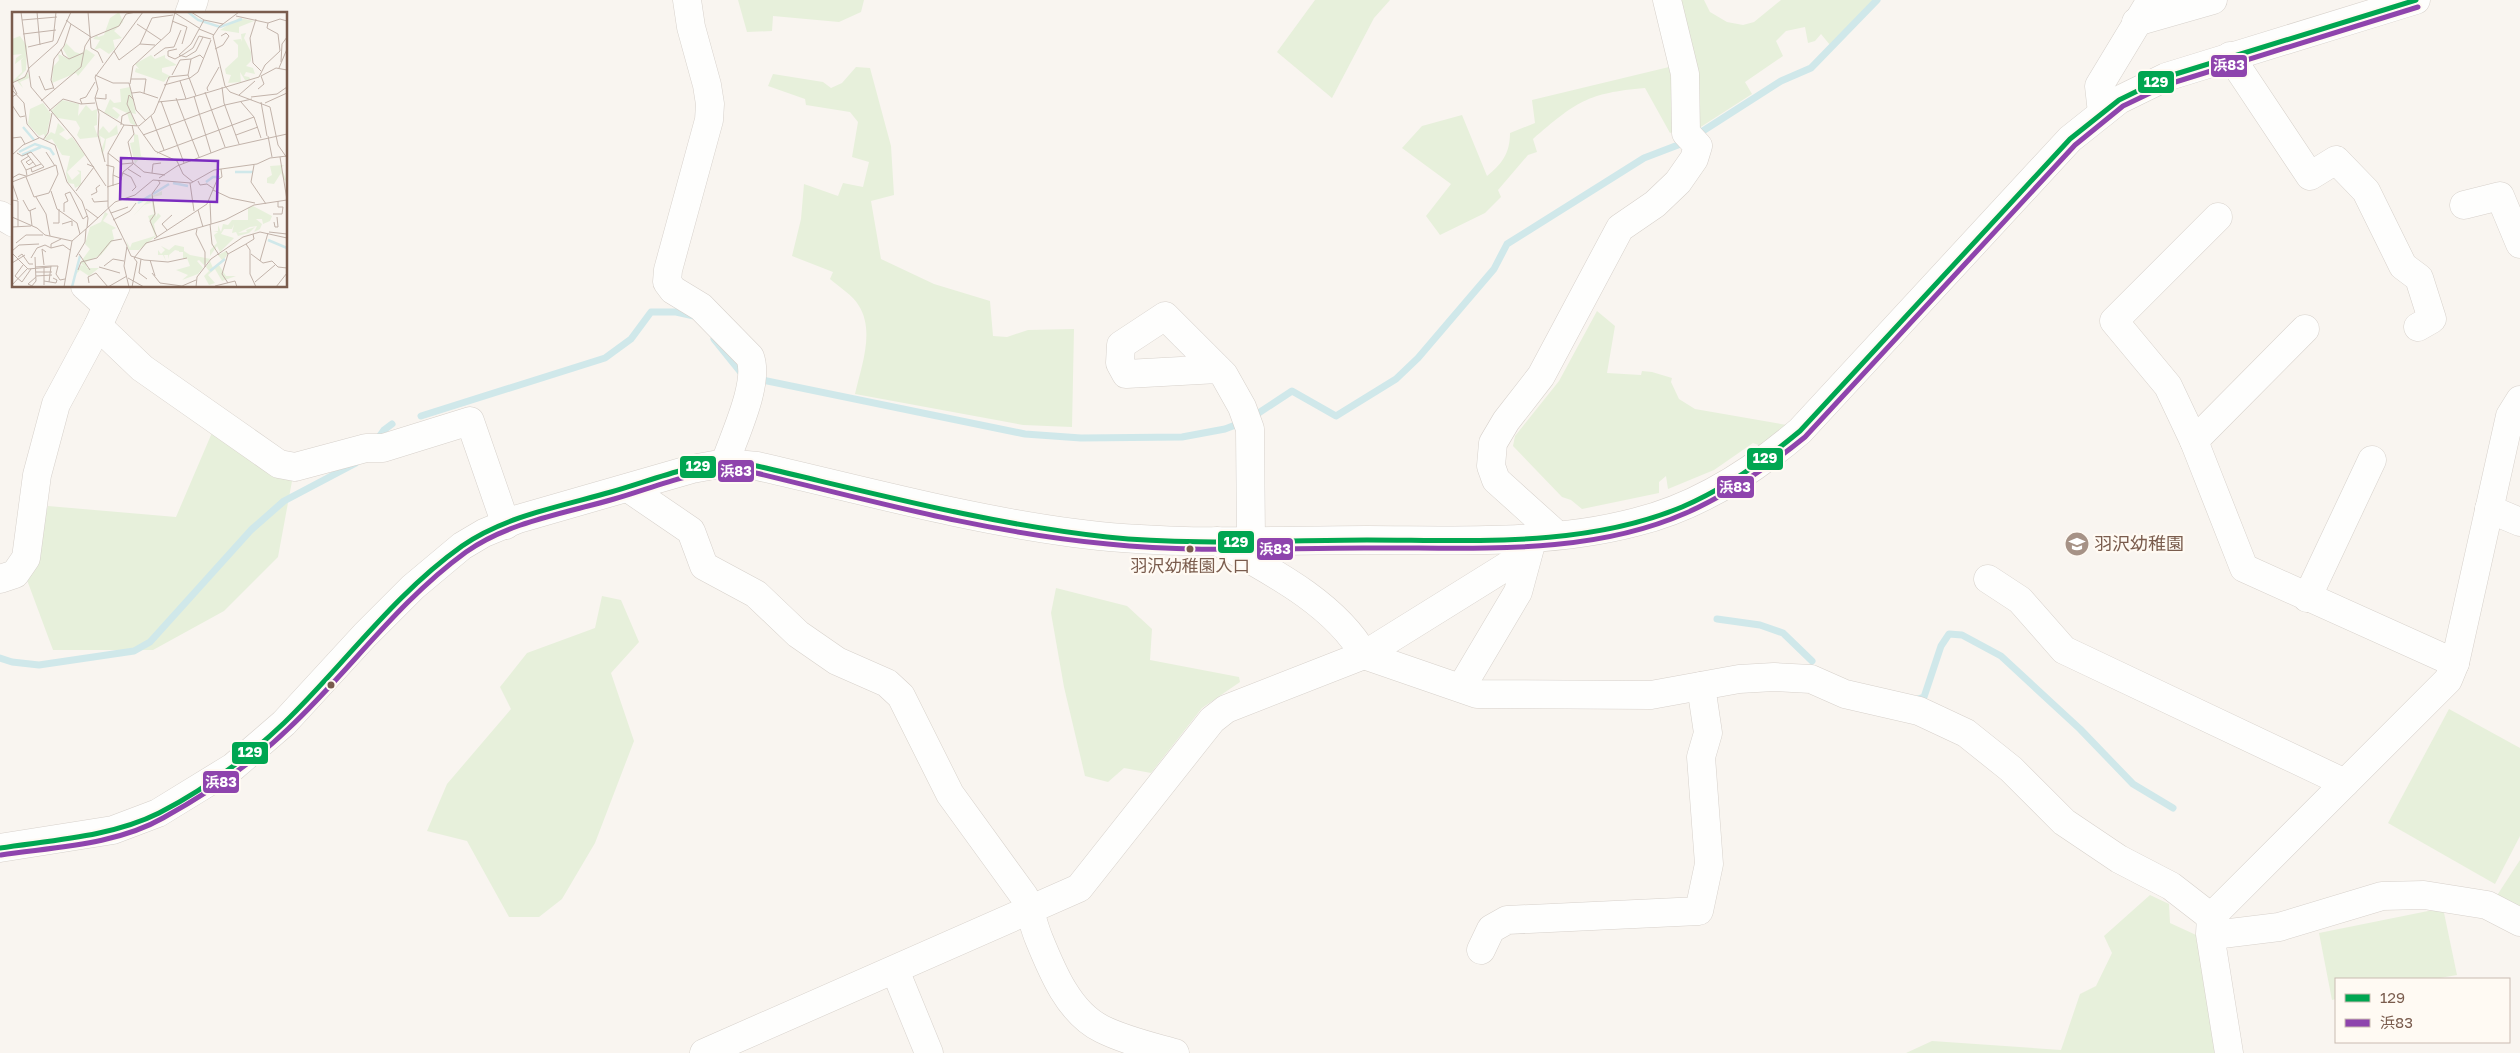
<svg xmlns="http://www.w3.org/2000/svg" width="2520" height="1053" font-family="'Golos Text','Noto Sans JP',sans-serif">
<rect width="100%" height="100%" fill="#f9f5f0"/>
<!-- green -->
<g fill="#e7f0db">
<polygon points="738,0 864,0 861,12 839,22 773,16 772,31 747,32"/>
<polygon points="1315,0 1390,0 1374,18 1332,98 1277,52"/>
<polygon points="1677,0 1704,0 1710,12 1727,22 1743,25 1754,22 1781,0 1874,0 1830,45 1821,34 1815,41 1808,43 1805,27 1786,31 1776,41 1783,56 1745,82 1752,94 1696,130"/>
<path d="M 856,67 L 870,68 L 891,146 L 894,195 L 871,201 L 881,259 L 934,284 L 990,301 L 993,336 L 1007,337 L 1028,330 L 1074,329 L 1072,427 L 1023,425 L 855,394 C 861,367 875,332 859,306 C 853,295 839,287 830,279 L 833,272 L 792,256 L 801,219 L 804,184 L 838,196 L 843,183 L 863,187 L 869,162 L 852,157 L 858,122 L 850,112 L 806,105 L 805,99 L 768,86 L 773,74 L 823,82 L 831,88 L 842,83 Z"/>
<path d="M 1669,67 L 1674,95 L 1675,131 L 1670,133 L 1645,88 C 1587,93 1576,102 1533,139 L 1537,152 L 1528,155 L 1498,190 L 1501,197 L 1485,213 L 1440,235 L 1426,216 L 1451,184 L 1402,148 L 1422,126 L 1462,115 L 1487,176 C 1502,164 1510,153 1510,133 L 1535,123 L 1532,100 Z"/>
<polygon points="1597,311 1615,326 1607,373 1641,375 1642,371 1652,372 1672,378 1671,382 1679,399 1695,409 1787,425 1761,446 1753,443 1714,470 1668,489 1666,476 1659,482 1659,493 1582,509 1571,500 1562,497 1513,446 1515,436 1559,381"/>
<polygon points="214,428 292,481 278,557 224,611 153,650 53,650 27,580 48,506 176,517"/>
<polygon points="1056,588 1127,606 1152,629 1150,660 1239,677 1240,682 1202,708 1151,773 1124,768 1108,782 1085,776 1064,687 1051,613"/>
<polygon points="602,596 621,600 639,642 611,673 634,741 595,843 562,899 539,917 509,917 467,841 427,831 447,784 511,709 500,687 527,653 595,628"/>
<polygon points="2449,709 2520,748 2520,836 2495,884 2388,823"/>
<polygon points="2520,860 2520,913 2496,897"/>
<polygon points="2150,895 2169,904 2170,923 2207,940 2222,1053 1906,1053 1932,1041 2061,1050 2080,994 2096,986 2112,953 2104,936"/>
<polygon points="2443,908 2457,975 2434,979 2336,979 2336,999 2332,1000 2319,933"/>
</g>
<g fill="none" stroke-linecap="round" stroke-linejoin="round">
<!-- stream -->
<g stroke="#d0e8ea" stroke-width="7">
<polyline points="1695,136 1781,81 1811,68 1877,0"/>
<polyline points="714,339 743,375"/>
<polyline points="762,380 1025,434 1081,438 1182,437 1225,429 1238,424"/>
<polyline points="421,416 605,358 631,339 651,312 676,312 694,316"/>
<polyline points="1254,416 1292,391 1336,416 1396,379 1418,358 1494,269 1507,244 1644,158 1678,145"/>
<polyline points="379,437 384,430 392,424"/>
<polyline points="1717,619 1760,625 1783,633 1812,661"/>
<polyline points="0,658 12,662 39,665 134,651 150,642 251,530 284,501 356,463"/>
<polyline points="1918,699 1924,697 1941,646 1949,634 1962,635 2001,656 2080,729 2133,784 2173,808"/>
</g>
<defs>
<g id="minor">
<path d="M 687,0 L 691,27 L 707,85 L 710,104 L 709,120 L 668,270 L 667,282 L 673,290 L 701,307 L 750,357 C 760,383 734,436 725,463"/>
<polyline points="189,14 194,0"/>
<polyline points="2136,22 2213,0"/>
<polyline points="2230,56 2310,176 2336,160 2366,191 2403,266 2419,278 2432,319 2418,327"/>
<polyline points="2102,113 2099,86 2151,0"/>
<polyline points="2464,205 2500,196 2520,244"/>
<polyline points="0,215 14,223"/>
<polyline points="2218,217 2114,321 2168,386 2194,441 2244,568 2455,663"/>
<polyline points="85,286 107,306"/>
<polyline points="98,326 142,368 279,464 295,467 366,448 383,448 470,421 506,525"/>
<polyline points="1218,369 1126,374 1120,363 1121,345 1165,316 1224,375 1242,407 1250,429 1251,540"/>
<polyline points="2194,441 2305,329"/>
<path d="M 628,488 L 691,531 L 704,566 L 756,594 L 798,634 L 837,661 L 887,683 L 901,696 L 950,794 L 1024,896 C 1031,910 1033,925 1039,939 C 1052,971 1069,1013 1102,1029 C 1124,1040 1150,1046 1175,1053"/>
<polyline points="2489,509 2520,522"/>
<polyline points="1557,535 1496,480 1491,466 1493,443 1506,421 1541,376 1620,228 1655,204 1678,182 1694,159 1698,146 1686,133 1685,74 1667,0"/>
<path d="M 1217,541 C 1267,569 1335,603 1364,655 L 1477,694 L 1651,695 L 1739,679 L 1774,677 L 1811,679 L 1845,694 L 1919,711 L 1966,733 L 2011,769 L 2064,822 L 2119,859 L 2171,886 L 2211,917 L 2222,934 L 2279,927 L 2382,896 L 2424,895 L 2487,905 L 2520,922"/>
<polyline points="0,579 15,574 26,558 37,475 56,404 98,326 116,286"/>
<polyline points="1988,579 2020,600 2064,650 2345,783"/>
<polyline points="2307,598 2372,460"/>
<polyline points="1461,688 1518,592 1531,544"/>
<path d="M 0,848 L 113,830 L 158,813 L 233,767 L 284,723 L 365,635 L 413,587 L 462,546 L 484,533 L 518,519 L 692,469 L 725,463 L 757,466 C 862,490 967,519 1074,533 C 1170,546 1270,540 1367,540 C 1456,540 1549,545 1636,522 C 1698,507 1752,472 1800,431 L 2070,139 L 2119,100 L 2166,77 L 2416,0"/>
<polyline points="1481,950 1491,929 1507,920 1699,911 1709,864 1701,757 1708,733 1701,686"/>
<polyline points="895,970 929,1053"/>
<polyline points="704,1053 1079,888 1212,720 1226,709 1364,655 1528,553"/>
<polyline points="2229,1053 2210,934 2211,917 2448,680 2455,663 2510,416 2520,400"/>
</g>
</defs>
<!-- minor casing -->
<use href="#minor" stroke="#d7d1cb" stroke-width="29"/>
<!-- minor -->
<use href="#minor" stroke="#fefefd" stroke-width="28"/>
<defs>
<path id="bus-1" d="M 0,848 C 52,840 111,837 159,813 C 204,790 247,758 284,723 C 344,665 393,595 462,546 C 505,516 562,506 611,492 C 644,483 693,463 726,463 C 736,463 747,465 757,466 C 873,493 988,524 1107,537 C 1193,546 1280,540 1367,540 C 1471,540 1584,548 1682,507 C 1726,488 1764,461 1800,431 L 2070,139 L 2119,100 L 2166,77 L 2416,0"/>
<path id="bus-2" d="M 1,855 C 54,847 116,845 163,818 C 208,793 251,765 288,729 C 349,672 397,602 466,552 C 508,522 566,513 614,499 C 650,489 688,472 725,471 C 735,470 746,472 756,473 C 872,501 988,533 1108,544 C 1193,553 1278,548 1364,548 C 1470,547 1586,557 1686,513 C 1730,494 1768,467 1805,437 L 2075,145 L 2123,106 L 2169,84 L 2418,7"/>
</defs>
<!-- bus-1 casing -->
<use href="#bus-1" stroke="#fffaf3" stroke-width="9"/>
<!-- bus-2 casing -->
<use href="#bus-2" stroke="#fffaf3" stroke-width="9"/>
<!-- bus-1 -->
<use href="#bus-1" stroke="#00a651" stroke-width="5"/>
<!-- bus-2 -->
<use href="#bus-2" stroke="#8e44ad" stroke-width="5"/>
</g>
<!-- icons -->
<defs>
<symbol id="school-disc" viewBox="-11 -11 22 22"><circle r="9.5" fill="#a69286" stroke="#fffaf3"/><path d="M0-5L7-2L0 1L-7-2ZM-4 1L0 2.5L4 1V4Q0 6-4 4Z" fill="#fff"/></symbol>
</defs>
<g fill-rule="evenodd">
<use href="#school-disc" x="2063" y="530" width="28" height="28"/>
</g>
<!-- markers -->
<g fill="#7a5c4d" stroke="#fffaf3" stroke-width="2">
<circle cx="1190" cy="549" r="4.5"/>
<circle cx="331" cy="685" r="4.5"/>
</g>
<g text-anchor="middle" stroke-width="4.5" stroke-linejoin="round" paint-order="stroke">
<!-- bus labels -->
<g font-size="17" fill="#7a5c4d" stroke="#fffaf3">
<text x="1190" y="572">羽沢幼稚園入口</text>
</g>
<!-- poi labels -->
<g font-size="18" fill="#7a5c4d" stroke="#fffaf3" text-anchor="start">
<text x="2094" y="550">羽沢幼稚園</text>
</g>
</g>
<!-- overview -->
<g transform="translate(12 12)">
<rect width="275" height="275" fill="#f9f5f0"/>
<path d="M 107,0 L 111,10 L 102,19 L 110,26 L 101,28 L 103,37 L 97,42 L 88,36 L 82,38 L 88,28 L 81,27 L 85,23 L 86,25 L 92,23 L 98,6 ZM 227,6 L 242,9 L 227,15 L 227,21 L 208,18 ZM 234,21 L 232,26 L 239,40 L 239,49 L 234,54 L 241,56 L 243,62 L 234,60 L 232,64 L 237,65 L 239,68 L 233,68 L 228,60 L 229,70 L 216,71 L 219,63 L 214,62 L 213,57 L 226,45 L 226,33 L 221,28 L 229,27 L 230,30 L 229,22 ZM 8,24 L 15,34 L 14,58 L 6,66 L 9,67 L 16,61 L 17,66 L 8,70 L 11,76 L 5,69 L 0,70 L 10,60 L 9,48 L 12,45 L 3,52 L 4,46 L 10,42 L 0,43 L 0,27 ZM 54,31 L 63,40 L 69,42 L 74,37 L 83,43 L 66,64 L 64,61 L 40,71 L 41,55 L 47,48 L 46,42 L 57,47 L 51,37 ZM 139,43 L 143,47 L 153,43 L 153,46 L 165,53 L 150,56 L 150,60 L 158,64 L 158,69 L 156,65 L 152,70 L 123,60 L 124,56 L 127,57 L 123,52 ZM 118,75 L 124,102 L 119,101 L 124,114 L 118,111 L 115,101 L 102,95 L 100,96 L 108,103 L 105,107 L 92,101 L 98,87 L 102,91 L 109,90 L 108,77 ZM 50,88 L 67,92 L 66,104 L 74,93 L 80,99 L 85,97 L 85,113 L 82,114 L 86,125 L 68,127 L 65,123 L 68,116 L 64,109 L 46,106 L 39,99 ZM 31,91 L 39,102 L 34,125 L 39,120 L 43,122 L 46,111 L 53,118 L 47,122 L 55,128 L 60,125 L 73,143 L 55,160 L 60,168 L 68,161 L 65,158 L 69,159 L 69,173 L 63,176 L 62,172 L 56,171 L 54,161 L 58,144 L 50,143 L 40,127 L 34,129 L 32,122 L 27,124 L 16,112 L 18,97 ZM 105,113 L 106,122 L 94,127 L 93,135 L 91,141 L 93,150 L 89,139 L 93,127 L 88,124 L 89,129 L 89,132 L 87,124 L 87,119 L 91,114 L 97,121 ZM 122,122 L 126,123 L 129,144 L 133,146 L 127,147 L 123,152 L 118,131 L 122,130 ZM 272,153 L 269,156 L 275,169 L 272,168 L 269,161 L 262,172 L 255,171 L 255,166 L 260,163 L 258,154 ZM 150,179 L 150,183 L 141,185 L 144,205 L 146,201 L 149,204 L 142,212 L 144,224 L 127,238 L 117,238 L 114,228 L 118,236 L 120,231 L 143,224 L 136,204 L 142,202 L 139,187 L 135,188 L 138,188 L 139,191 L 132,193 L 122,203 L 135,189 L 124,192 ZM 241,194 L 260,204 L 258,209 L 251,212 L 250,207 L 244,207 L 250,212 L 248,217 L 242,220 L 245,214 L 238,215 L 226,221 L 235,220 L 234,218 L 243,215 L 237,221 L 226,224 L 224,220 L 220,221 L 222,212 L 220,217 L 212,217 L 209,222 L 222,226 L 208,240 L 205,234 L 198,244 L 198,238 L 205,231 L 202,223 L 206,220 L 201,220 L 206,219 L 206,213 L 209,220 L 211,212 L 216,213 L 220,208 L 236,208 L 236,196 ZM 93,200 L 96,202 L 91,209 L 104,216 L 100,218 L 102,227 L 89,243 L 74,250 L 75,256 L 87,256 L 77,264 L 68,258 L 61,265 L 69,253 L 72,254 L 68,251 L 78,237 L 73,232 L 78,215 L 89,210 ZM 163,233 L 172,235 L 172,239 L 178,243 L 199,247 L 192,253 L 187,248 L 185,249 L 191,256 L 186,262 L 170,268 L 176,263 L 164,258 L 178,254 L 175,246 L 171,247 L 171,240 L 167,240 L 167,245 L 167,239 L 163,238 L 157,243 L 157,247 L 156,243 L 152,243 L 154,249 L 151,243 L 146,243 L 146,238 L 149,242 L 153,238 L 149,234 L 157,238 ZM 214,239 L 216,242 L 207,253 L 214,264 L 224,264 L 210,269 L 203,257 L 196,263 L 203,271 L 197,273 L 192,264 L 197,259 L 194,255 L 198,249 L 201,256 L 210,248 L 206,243 Z" fill="#e7f0db"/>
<path fill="none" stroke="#d0e8ea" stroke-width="2.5" d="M 176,0 L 186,8 L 208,15 L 230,7M 11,115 L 22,128M 7,140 L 23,132 L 38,137 L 42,143M 10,143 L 29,135M 223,160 L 241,160M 194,170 L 201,165 L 208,165M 161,171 L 176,174M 141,182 L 157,172M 126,191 L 139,183M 256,228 L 275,236M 198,259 L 213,247M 60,275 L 68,244"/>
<path fill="none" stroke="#c2b3aa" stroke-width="1" d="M 9,0 L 19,75 L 62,126 L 94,174M 25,0 L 28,33M 76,0 L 79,36 L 86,40 L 91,51M 179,0 L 192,8 L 211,12M 227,0 L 207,15 L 201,24 L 213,74 L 218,80 L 258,95 L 266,133 L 275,146M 163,1 L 187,16M 224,4 L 256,11 L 268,7 L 275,9M 244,7 L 238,26 L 240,43 L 241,51 L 249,59M 10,8 L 45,5M 160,9 L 175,15 L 170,32M 59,12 L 79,25M 125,12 L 149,28M 187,17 L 202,23M 11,22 L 44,18M 128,32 L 140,6 L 161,3M 16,35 L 41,29 L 44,0M 49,37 L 51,43 L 57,47 L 71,41M 165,37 L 156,39 L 156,44 L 163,47 L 172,42 L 181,36 L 187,24 L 199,27M 203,37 L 211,33 L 217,24 L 214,21 L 209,24M 102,39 L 107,48 L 128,32 L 143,33M 167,43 L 179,32 L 192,8M 167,43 L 174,45 L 184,39 L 191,25M 142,44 L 153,36 L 162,35 L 169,18M 269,50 L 270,32 L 275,25M 267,56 L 275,37M 83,63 L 101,71 L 117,71 L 124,98 L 134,109M 160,63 L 168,48 L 179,47M 176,63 L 179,47 L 188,43 L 191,46M 27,64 L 33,78 L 41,76M 249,64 L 264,56 L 275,58M 119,67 L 134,67 L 132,81M 168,69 L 174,87M 0,71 L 13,65 L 17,56 L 45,31 L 59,0M 0,71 L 5,82 L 0,85M 118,72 L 121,54 L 158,20 L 163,0M 152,73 L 178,66 L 186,60 L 199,28M 210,75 L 212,91 L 227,132M 42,77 L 39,68 L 42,47 L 52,34 L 59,12 L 54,8M 246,77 L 252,72 L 249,64M 0,78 L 12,91 L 15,112 L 26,125 L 43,133 L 55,170 L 70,189 L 76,206 L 75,216 L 60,229 L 52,275M 196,79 L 195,76 L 207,55M 193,80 L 213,135M 120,81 L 128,80 L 146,86M 227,83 L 243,69M 182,84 L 199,141M 239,85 L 265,82 L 275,75M 83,86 L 94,87 L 94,82M 164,86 L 187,145M 122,88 L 117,83 L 115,92 L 125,114M 29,89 L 69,55 L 73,34 L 78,26 L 107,14 L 114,2 L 124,0M 149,89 L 172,151M 146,90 L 174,87 L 247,65 L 253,53 L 268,39 L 266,22 L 255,16 L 256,11M 229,90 L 242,105 L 249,126M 249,90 L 255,124M 253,91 L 275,81M 70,92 L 68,87 L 74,85 L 83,70M 0,93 L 8,105 L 13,104M 86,97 L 112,113M 37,99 L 51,87 L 69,92 L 83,91M 139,104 L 152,138M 109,113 L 110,104 L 118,100M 120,113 L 122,122 L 116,130 L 121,151M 126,115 L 143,139 L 165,149 L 171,162 L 181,170M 131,123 L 213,93 L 240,87M 224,123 L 246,115M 256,124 L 260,145M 0,126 L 9,125 L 13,132M 31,128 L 36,121 L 40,101M 34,140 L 43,154M 5,141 L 10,144 L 19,140 L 32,155 L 20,160 L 19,156M 96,141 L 110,152 L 121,151 L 132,160 L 153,163M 145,141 L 242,105M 15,142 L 24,154M 0,143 L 11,133 L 27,126M 268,145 L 275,188M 19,147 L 14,150 L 17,153 L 21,150M 93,150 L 86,123 L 87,102 L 83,86 L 86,77 L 83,65 L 131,0M 94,153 L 102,155 L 101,163M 242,153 L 239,170 L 254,192M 116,157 L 129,165M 14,158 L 9,149 L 17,144M 111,161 L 119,165 L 124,175 L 120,179M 140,161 L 141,152 L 149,151M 15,164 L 14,158 L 29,152M 14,165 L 22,185 L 37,181 L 46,162 L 44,153M 0,166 L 7,162 L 14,164M 147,166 L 165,154 L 212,136 L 275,122M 186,169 L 188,173 L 195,172 L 202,177M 0,170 L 44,153M 0,171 L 6,188M 178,171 L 182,199M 101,174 L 101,163 L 110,167M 95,175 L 108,171 L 111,160 L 121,152M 201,178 L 218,186 L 243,191M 39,179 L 45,197 L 65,211 L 68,222M 64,179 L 82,155 L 75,152M 58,180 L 71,207 L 75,204M 79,183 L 85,180 L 84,176 L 88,173M 24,185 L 34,202 L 38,224M 80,186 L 82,190 L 96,189M 0,188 L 6,189 L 6,215M 11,188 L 17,199 L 24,196M 198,190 L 199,212M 74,197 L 86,206M 18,198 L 20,214M 186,198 L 191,215M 52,200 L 52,191 L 56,189 L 53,182 L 58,180M 99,201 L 116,195M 261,202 L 270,202 L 271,195 L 266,195 L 266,189M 0,205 L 25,216 L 33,223 L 60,229M 101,208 L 118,199 L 124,191M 262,210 L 263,215 L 266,215 L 265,205M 41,211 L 47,211 L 47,197M 50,212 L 60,209 L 60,214M 198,212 L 200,232 L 207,243M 0,215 L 19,214M 75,216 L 103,190 L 123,183 L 141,168 L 179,171 L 202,158 L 245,152 L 258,146 L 275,144M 185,217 L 184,222 L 193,240 L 193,255M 155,218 L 150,212 L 160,203M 257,220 L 275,222M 241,222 L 242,227 L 234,232 L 238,238 L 238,262 L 244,275M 145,225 L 138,209 L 143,202 L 140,182 L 148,171 L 146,168M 142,227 L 195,192 L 205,168 L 210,165 L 209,157M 4,231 L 14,223 L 31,223M 115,235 L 119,244 L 132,248 L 156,250 L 175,246M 39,236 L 51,233 L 58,238M 0,239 L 7,233 L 27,232M 214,239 L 216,242 L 210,262 L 216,271M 0,241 L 16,257 L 39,255M 67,242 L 78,258M 216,242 L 234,232M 239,242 L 251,251 L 260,249 L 266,255 L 275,256M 6,245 L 10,242 L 17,252 L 21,252M 64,245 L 73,230 L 74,217M 19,246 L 25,236 L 33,233 L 39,236 L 39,232 L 49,227M 129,247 L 127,261 L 135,267M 138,248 L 143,264M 248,249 L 256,221M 0,251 L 13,243M 11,253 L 3,264 L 10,270 L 19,257M 32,253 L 30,237 L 34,240M 39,254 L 46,254 L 44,262 L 48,268 L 53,267M 92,254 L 101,247 L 112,249M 23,255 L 39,254 L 37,270M 87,255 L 108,261M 32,256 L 32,273M 66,258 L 69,250 L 85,246 L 99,229 L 110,227M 24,260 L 40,260M 140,261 L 148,271 L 170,274 L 184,268M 24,264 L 40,263M 116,266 L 132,275M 32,269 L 44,271 L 45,268 L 41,266M 243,270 L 263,253M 77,271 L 76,265 L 84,261 L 96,275 L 115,264M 0,273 L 15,257M 20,274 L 16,272 L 24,265M 203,274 L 223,269 L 225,275M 19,275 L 24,269 L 23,245M 117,275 L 112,254 L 115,234 L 96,195 L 96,141 L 112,113 L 127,114 L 142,101 L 157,65 L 176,63 L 184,84M 120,275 L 125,250 L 122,246 L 134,231 L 213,208 L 242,193 L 275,188M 184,275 L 185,265 L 199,247 L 231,225 L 248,220 L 275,226M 264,275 L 275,261"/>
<path fill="#7b2cbf" fill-opacity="0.15" stroke="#7b2cbf" stroke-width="2.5" d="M 109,146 L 206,149 L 205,190 L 108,187 Z"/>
<rect width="275" height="275" fill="none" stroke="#7a5c4d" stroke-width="2.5"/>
</g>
<g stroke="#fffaf3" stroke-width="2">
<rect x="2210" y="54" width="38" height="24" rx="5" fill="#8e44ad"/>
<rect x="2137" y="70" width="38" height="24" rx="5" fill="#00a651"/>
<rect x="1746" y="447" width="38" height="24" rx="5" fill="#00a651"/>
<rect x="679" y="455" width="38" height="24" rx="5" fill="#00a651"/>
<rect x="717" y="459" width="38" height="24" rx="5" fill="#8e44ad"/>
<rect x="1716" y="475" width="39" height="24" rx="5" fill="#8e44ad"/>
<rect x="1217" y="530" width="38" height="24" rx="5" fill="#00a651"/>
<rect x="1256" y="537" width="38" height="24" rx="5" fill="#8e44ad"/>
<rect x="231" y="741" width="38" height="24" rx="5" fill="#00a651"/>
<rect x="202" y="770" width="38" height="24" rx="5" fill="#8e44ad"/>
</g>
<g font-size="14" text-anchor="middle" font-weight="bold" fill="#fff">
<text x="2229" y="70">浜83</text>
<text x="2156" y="87">129</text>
<text x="1765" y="463">129</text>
<text x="698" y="471">129</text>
<text x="736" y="476">浜83</text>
<text x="1735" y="492">浜83</text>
<text x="1236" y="547">129</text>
<text x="1275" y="554">浜83</text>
<text x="250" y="757">129</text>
<text x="221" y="787">浜83</text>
</g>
<!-- legend -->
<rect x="2335" y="978" width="175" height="65" fill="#fffaf3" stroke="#cabbb1"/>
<rect x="2345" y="994" width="25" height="8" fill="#00a651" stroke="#cabbb1"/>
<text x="2380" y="1003" font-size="15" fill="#7a5c4d">129</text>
<rect x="2345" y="1019" width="25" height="8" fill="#8e44ad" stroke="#cabbb1"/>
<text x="2380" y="1028" font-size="15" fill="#7a5c4d">浜83</text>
</svg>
